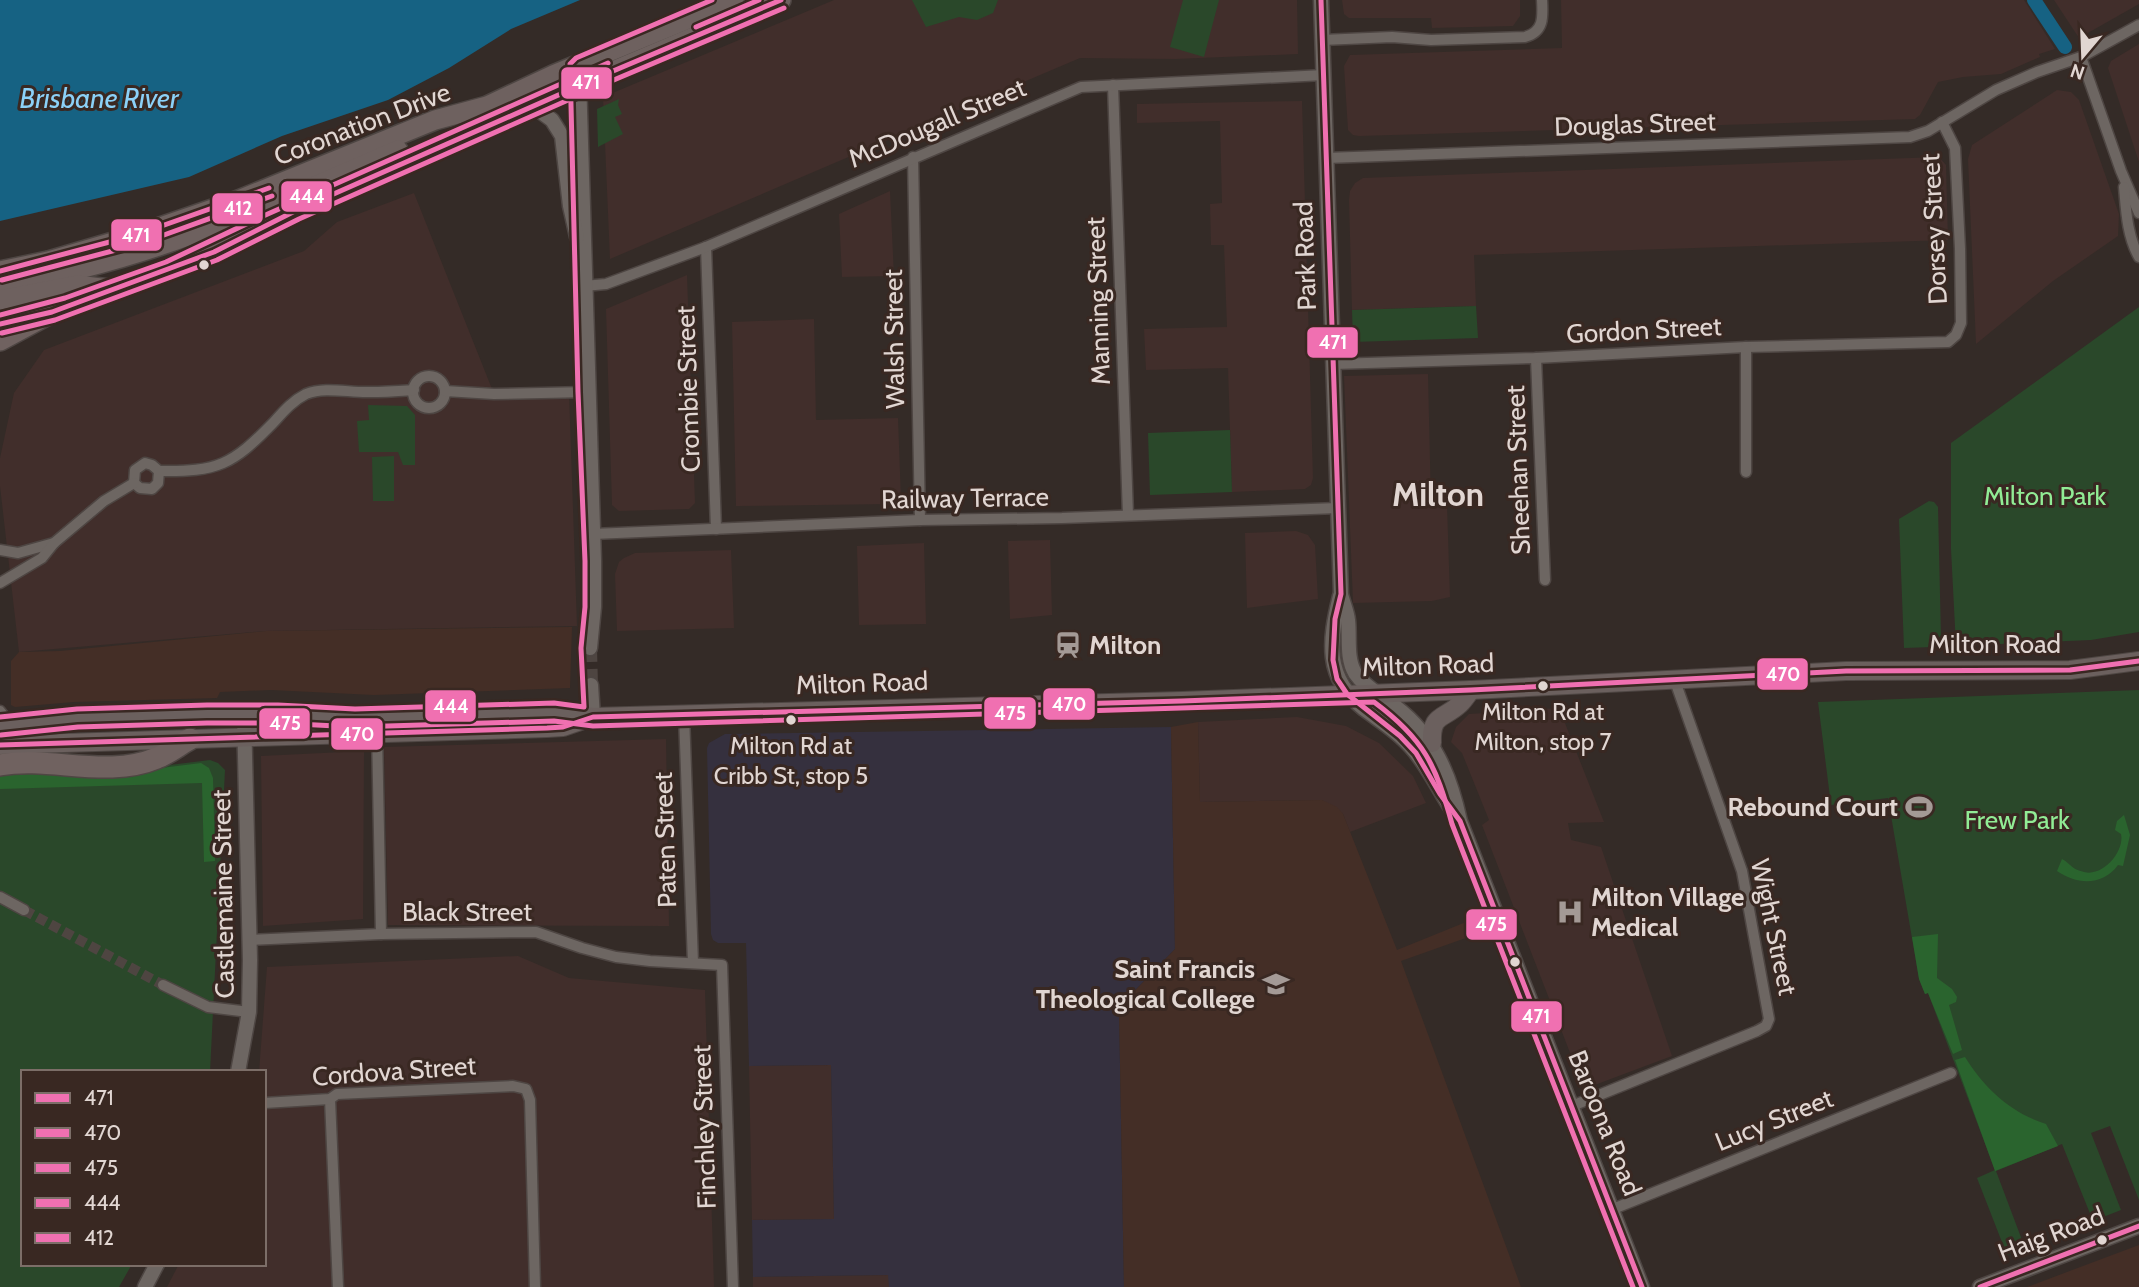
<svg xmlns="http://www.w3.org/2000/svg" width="2139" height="1287" font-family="Cabin,sans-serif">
<rect width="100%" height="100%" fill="#342b27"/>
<!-- commercial -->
<g fill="#412e2b">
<polygon points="834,0 1297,0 1298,54 1175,59 1080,58 610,259 603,97"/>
<polygon points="1342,0 1520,0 1520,16 1513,26 1432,28 1431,18 1349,18 1344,14"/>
<polygon points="1561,0 2024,0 2055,49 2039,54 2040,57 2001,74 1963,77 1938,82 1920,115 1915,119 1359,136 1353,135 1348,130 1344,66 1350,55 1562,48"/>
<polygon points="2054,0 2139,0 2139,4 2079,38"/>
<polygon points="2139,44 2139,162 2108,68 2111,61"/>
<polygon points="2057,90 2071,92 2079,100 2119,214 2118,236 2053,281 1976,344 1968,159 1972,145"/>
<polygon points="1302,101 1313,478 1311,485 1305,489 1232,492 1228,368 1146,370 1144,329 1227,327 1224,245 1211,245 1210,204 1222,203 1220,121 1137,123 1137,104"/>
<polygon points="1939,157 1946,165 1948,240 1474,255 1476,306 1352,310 1349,200 1350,191 1355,183 1363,178"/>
<polygon points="890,191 894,276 842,277 839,214"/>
<polygon points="414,193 494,394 569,392 577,626 266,631 19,652 0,486 0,458 14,393 44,350 304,251 337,222"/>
<polygon points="687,275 695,503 689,509 619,511 612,505 606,309"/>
<polygon points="814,319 816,420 898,418 901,500 891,504 736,506 732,322"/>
<polygon points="1428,374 1431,504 1447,505 1450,597 1432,601 1353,603 1344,376"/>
<polygon points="1296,531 1308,535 1315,545 1318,599 1247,608 1245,533"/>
<polygon points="1050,540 1052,615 1010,619 1008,541"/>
<polygon points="924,543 926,624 859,625 857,546"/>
<polygon points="731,550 734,628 617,631 615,574 619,562 624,558 635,553"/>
<polygon points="1559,708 1604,822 1568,823 1571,840 1601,847 1672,1056 1584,1089 1482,825 1489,820 1462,753 1451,742 1456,727 1469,714"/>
<polygon points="1297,717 1346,726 1379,743 1413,776 1426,803 1350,832 1343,814 1322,800 1200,802 1198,722"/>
<polygon points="666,739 669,926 388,925 384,747"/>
<polygon points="364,751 363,919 263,926 261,756"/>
<polygon points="518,956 569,978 705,990 714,1287 167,1287 179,1264 264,1264 264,1072 259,1072 267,967"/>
<polygon points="831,1065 834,1219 752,1220 749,1066"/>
<polygon points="889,1275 889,1287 753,1287 753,1277"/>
</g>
<!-- industrial -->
<polygon fill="#35303e" points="1171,727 1175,949 1119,1007 1124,1287 889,1287 888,1275 753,1277 752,1220 834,1219 831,1065 749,1066 746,943 718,943 713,940 711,934 707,748 709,743 725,734"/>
<!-- built -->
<g fill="#442e26">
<polygon points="572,627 570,688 374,695 271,690 220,692 217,698 74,702 15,707 11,705 11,661 19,652 60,651 266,631"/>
<polygon points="1198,722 1200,802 1322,800 1337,807 1343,814 1397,950 1471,920 1477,934 1401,961 1521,1287 1124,1287 1119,1007 1175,949 1171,727"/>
<polygon points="2139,1245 2139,1287 2027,1287"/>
</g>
<!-- green -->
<g fill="#2a482a">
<polygon points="912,0 998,0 993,13 977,20 959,17 926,27"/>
<polygon points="1183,0 1219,0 1204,57 1170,47"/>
<polygon points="619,99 618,105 622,114 615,117 623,134 598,147 597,109"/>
<polygon points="1476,306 1478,338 1353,342 1352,310"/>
<polygon points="2139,307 2139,632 2091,640 1956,646 1951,549 1951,443"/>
<polygon points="368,405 407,406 415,415 415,465 403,465 398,452 359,452 357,421 369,420"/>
<polygon points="1230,430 1232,492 1150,495 1148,433"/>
<polygon points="394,456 394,501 373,501 372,457"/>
<polygon points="1929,501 1934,502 1938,507 1941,638 1937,646 1933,647 1904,648 1899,519"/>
<polygon points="2139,690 2139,1200 2110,1126 2091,1133 2121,1210 2093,1221 2062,1144 1996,1171 2025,1248 2007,1255 1977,1178 1995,1170 1928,993 1925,994 1919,979 1888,798 1831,805 1818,702"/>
<polygon points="210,760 218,763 225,770 210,1072 23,1072 23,1264 132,1264 119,1287 0,1287 0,771 137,769"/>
</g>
<!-- forest -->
<g fill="#2a642e">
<polygon points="201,763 209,768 213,778 215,861 204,862 202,783 0,789 0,773 121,773"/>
<path d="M 2124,815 L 2130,835 L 2123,866 L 2118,865 C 2103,886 2077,885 2057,871 L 2062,859 C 2071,864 2071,869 2084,872 C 2103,877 2125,851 2121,834 L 2115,830 L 2117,821 Z"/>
<polygon points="1938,934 1937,978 1952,989 1957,997 1956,1002 1949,1005 1962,1050 1953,1054 1928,993 1925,994 1919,979 1912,937"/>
<path d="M 1965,1057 C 1984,1088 2011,1113 2046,1124 L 2058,1146 L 1995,1171 L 1955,1060 Z"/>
</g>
<!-- water -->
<polygon fill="#166283" points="0,0 580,0 511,29 449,68 388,100 282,136 189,177 0,221"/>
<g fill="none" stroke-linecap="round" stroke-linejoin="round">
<!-- canal -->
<polyline stroke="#166283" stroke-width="14" points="2034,0 2065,47"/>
<!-- minor-tunnel -->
<polyline stroke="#4e4541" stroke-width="10" stroke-dasharray="10 5" stroke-linecap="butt" points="24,910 163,985"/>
<!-- tertiary-tunnel -->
<polyline stroke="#4e4541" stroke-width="14" stroke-dasharray="14 7" stroke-linecap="butt" points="590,648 591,685"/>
<defs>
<g id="minor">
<path d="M 1322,40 L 1392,37 L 1431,40 L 1525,37 C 1544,32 1543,17 1542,0"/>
<polyline points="2081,57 2121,171 2139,213"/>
<polyline points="1113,85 1128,515"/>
<polyline points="913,157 920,520"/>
<polyline points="1326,158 1910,137 1928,131 1996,90 2037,72 2081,57 2139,25"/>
<path d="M 2124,187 C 2126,210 2127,236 2139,257"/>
<polyline points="706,247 716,529"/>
<polyline points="584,286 606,284 706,247 1081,87 1324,75"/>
<polyline points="1536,358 1545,580"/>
<polyline points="1333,364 1536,358 1746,347 1948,342 1956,335 1961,323 1960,249 1955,148 1942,122"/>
<circle cx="429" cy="392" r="16"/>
<polyline points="445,391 494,394 587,392"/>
<path d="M 159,471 L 158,483 L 152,489 L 140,488 L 134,483 L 135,470 L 145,463 L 152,465 L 159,471 C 218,472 232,465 273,423 C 283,412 292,401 306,394 C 325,386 350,393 370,392 C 385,392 399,391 414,390"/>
<polyline points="1746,472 1746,347"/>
<polyline points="593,534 920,520 1062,518 1338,508"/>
<polyline points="0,550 18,553 54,543"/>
<polyline points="0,583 42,558 54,543 104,501 134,483"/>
<polyline points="0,711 11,725"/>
<polyline points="684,715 693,963"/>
<polyline points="377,731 381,934"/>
<polyline points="0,897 24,910"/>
<polyline points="250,940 381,934 536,932 582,948 616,957 650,961 722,965 733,1287"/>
<polyline points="163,985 208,1007 249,1012"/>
<polyline points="330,1099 338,1287"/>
<polyline points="264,1103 330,1099 337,1094 513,1086 526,1089 530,1100 535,1287"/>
<polyline points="1572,1106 1757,1031 1766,1026 1769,1019 1742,871 1675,681"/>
<polyline points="1613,1209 1951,1073"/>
</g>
<g id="tertiary">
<path d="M 1321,0 L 1341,594 C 1343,603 1347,611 1348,620 C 1350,637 1346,658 1355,673 C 1365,688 1383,696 1396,707 C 1434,736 1450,775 1460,821 L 1642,1287"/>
<polyline points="579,78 594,561 594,607 590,648"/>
<polyline points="533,106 552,120 562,136 570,206 577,237"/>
<path d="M 1340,596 C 1329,641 1324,677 1364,709 C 1380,721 1397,731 1410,746 C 1429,766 1439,792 1455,814"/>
<polyline points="591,685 593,717"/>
<polyline points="238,1072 249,1012 250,960 244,715"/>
<polyline points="145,1287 157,1264"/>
<polyline points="1980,1287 2139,1226"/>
</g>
<g id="primary">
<polyline points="0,726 77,718 207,714 278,714 355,718 554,712 593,717 1182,701 1471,690 1846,671 2070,670 2139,661"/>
<path d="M 1432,743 C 1431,713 1443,720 1460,704 C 1464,700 1468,694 1471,690"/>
<polyline points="0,745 547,728 563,727 589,718"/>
</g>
<g id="trunk">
<polyline points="0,271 48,261 140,234 236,201 435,120 487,106 553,75 734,0"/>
<path d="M 0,285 C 140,264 269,206 398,150"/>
<polyline points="0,300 77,285 109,289"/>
<polyline points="0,324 52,312 214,252 295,211 606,74 781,0"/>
</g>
<g id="motorway">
<polyline points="0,340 52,312"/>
<path d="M 0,765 C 51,756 107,779 157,758 C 168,754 179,745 190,739"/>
</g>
</defs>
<!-- minor casing -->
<use href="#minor" stroke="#4e4643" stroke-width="13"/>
<!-- tertiary casing -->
<use href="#tertiary" stroke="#4e4643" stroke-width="17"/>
<!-- primary casing -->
<use href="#primary" stroke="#4e4643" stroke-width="20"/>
<!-- trunk casing -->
<use href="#trunk" stroke="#4e4643" stroke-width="22"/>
<!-- motorway casing -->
<use href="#motorway" stroke="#4e4643" stroke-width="24"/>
<!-- minor -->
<use href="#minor" stroke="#6d6662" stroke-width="10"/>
<!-- tertiary -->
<use href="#tertiary" stroke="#6d6662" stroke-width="14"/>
<!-- primary -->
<use href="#primary" stroke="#6b605e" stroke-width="18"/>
<!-- trunk -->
<use href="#trunk" stroke="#6e615f" stroke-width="19"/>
<!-- motorway -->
<use href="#motorway" stroke="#706260" stroke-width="21"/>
<defs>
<g id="bus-1">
<polyline points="1321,0 1341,594 1335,619 1333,660 1337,679 1347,694 1400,736 1416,753 1440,794 1460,821 1642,1287"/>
<polyline points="0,271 136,235 269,188"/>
<polyline points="0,324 52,312 214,252 295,211 606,74 781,0"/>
<polyline points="1980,1287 2139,1226"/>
</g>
<polyline id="bus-2" points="0,745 547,728 563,727 593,717 1182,701 1471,690 1846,671 2070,670 2139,661"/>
<path id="bus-3" d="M 1,735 L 78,727 L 207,723 L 278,723 L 355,727 L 554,721 L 593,726 L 1374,702 C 1424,739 1436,765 1452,824 L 1633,1287"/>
<g id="bus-4">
<polyline points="696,27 759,0"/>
<polyline points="0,315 65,298 166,262 261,217 608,63"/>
<polyline points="0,717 77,709 207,705 278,705 355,709 554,703 584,707 581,648 585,607 585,561 578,392 570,64 576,58 712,0"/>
</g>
<g id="bus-5">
<polyline points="2,280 139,244 272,196"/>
<polyline points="2,333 55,320 217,260 299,219 609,82 784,8"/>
</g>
</defs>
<!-- bus-1 casing -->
<use href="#bus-1" stroke="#392822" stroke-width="10"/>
<!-- bus-2 casing -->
<use href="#bus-2" stroke="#392822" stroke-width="10"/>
<!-- bus-3 casing -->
<use href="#bus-3" stroke="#392822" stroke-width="10"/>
<!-- bus-4 casing -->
<use href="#bus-4" stroke="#392822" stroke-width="10"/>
<!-- bus-5 casing -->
<use href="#bus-5" stroke="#392822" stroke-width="10"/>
<!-- bus-1 -->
<use href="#bus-1" stroke="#f070b1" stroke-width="5"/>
<!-- bus-2 -->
<use href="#bus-2" stroke="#f070b1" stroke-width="5"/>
<!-- bus-3 -->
<use href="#bus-3" stroke="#f070b1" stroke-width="5"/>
<!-- bus-4 -->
<use href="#bus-4" stroke="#f070b1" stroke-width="5"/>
<!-- bus-5 -->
<use href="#bus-5" stroke="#f070b1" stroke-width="5"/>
</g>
<!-- icons -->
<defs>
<symbol id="station-bare" viewBox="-9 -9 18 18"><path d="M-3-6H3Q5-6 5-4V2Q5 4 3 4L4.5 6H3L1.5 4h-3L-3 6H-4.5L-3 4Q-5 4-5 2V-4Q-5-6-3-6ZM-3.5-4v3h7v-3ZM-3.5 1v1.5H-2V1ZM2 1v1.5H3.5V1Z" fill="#a49a96" stroke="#392822" stroke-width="2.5" paint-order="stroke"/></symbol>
<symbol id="stadium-bare" viewBox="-9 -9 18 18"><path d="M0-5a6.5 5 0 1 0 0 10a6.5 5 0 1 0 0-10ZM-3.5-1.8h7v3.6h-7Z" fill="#a49a96" stroke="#392822" stroke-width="2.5" paint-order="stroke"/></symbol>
<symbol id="hospital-bare" viewBox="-9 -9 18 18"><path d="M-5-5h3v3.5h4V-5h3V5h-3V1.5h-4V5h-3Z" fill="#a49a96" stroke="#392822" stroke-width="2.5" paint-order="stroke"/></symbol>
<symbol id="university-bare" viewBox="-9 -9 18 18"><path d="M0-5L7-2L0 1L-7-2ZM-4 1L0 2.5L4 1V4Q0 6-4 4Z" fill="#a49a96" stroke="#392822" stroke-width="2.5" paint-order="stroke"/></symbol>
</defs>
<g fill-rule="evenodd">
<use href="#station-bare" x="1049" y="626" width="38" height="38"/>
<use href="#stadium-bare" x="1900" y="788" width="38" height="38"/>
<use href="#hospital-bare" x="1551" y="893" width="38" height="38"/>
<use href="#university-bare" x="1257" y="965" width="38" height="38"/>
</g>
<!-- markers -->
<g fill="#e1d6d2" stroke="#392822" stroke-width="2.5">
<circle cx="204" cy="265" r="6"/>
<circle cx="1543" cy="686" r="6"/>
<circle cx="791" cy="720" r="6"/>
<circle cx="1515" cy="962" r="6"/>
<circle cx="2102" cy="1240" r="6"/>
</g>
<g text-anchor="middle" stroke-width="6" stroke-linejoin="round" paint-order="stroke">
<!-- bus labels -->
<g font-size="24" fill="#e1d6d2" stroke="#392822">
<text x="1543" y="720">Milton Rd at<tspan x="1543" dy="30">Milton, stop 7</tspan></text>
<text x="791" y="754">Milton Rd at<tspan x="791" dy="30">Cribb St, stop 5</tspan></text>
</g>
<!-- street labels -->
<g font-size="26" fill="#e1d6d2" stroke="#392822">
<text transform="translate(937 123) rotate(-23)" y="9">McDougall Street</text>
<text transform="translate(362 124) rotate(-21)" y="9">Coronation Drive</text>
<text transform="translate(1635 124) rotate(-2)" y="9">Douglas Street</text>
<text transform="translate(1934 229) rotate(-93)" y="9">Dorsey Street</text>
<text transform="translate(1305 256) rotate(-92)" y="9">Park Road</text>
<text transform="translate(1098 301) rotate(-92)" y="9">Manning Street</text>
<text transform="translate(1644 330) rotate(-3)" y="9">Gordon Street</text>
<text transform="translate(894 339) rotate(-91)" y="9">Walsh Street</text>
<text transform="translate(688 389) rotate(-92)" y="9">Crombie Street</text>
<text transform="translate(1518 470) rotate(-92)" y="9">Sheehan Street</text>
<text transform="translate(965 498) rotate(-1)" y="9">Railway Terrace</text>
<text x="1995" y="653">Milton Road</text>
<text transform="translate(1428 665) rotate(-2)" y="9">Milton Road</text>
<text transform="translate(862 683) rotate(-2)" y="9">Milton Road</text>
<text transform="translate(665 840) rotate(-92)" y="9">Paten Street</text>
<text transform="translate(223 894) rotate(-91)" y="9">Castlemaine Street</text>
<text x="467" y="921">Black Street</text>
<text transform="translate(1774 927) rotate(78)" y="9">Wight Street</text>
<text transform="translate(394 1071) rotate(-4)" y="9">Cordova Street</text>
<text transform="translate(1774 1120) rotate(-22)" y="9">Lucy Street</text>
<text transform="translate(1605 1123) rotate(68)" y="9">Baroona Road</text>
<text transform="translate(704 1127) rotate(-92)" y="9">Finchley Street</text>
<text transform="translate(2051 1234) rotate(-21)" y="9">Haig Road</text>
</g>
<!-- park labels -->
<g font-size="26" fill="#91ec95" stroke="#392822">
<text x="2045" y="505">Milton Park</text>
<text x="2017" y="829">Frew Park</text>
</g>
<!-- poi labels -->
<g font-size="26" font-weight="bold" fill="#e1d6d2" stroke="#392822" text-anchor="start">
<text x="1089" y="654">Milton</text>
<text x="1898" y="816" text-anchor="end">Rebound Court</text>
<text x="1591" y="906">Milton Village<tspan x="1591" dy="30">Medical</tspan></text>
<text x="1255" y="978" text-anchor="end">Saint Francis<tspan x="1255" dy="30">Theological College</tspan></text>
</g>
<!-- water labels -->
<g font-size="28" font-style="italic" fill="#8bd1f8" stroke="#392822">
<text x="99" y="108">Brisbane River</text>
</g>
<!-- district labels -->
<g font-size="33" font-weight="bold" fill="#e1d6d2" stroke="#392822">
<text x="1438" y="506">Milton</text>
</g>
</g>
<g stroke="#392822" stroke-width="2.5">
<rect x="560" y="66" width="53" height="34" rx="7" fill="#f070b1"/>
<rect x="280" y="180" width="53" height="33" rx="7" fill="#f070b1"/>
<rect x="211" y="192" width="53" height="33" rx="7" fill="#f070b1"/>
<rect x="110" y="218" width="53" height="34" rx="7" fill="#f070b1"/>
<rect x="1306" y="326" width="53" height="33" rx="7" fill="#f070b1"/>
<rect x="1756" y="657" width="53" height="34" rx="7" fill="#f070b1"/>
<rect x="1042" y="687" width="54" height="34" rx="7" fill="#f070b1"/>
<rect x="424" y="689" width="53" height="34" rx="7" fill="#f070b1"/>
<rect x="983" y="696" width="54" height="34" rx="7" fill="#f070b1"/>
<rect x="258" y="707" width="53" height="33" rx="7" fill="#f070b1"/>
<rect x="330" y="717" width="54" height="34" rx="7" fill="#f070b1"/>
<rect x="1465" y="908" width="53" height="33" rx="7" fill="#f070b1"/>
<rect x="1510" y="1000" width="53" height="33" rx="7" fill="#f070b1"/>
</g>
<g font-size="19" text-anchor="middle" font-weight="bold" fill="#fff">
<text x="586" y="89">471</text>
<text x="307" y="203">444</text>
<text x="238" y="215">412</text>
<text x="136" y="242">471</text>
<text x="1333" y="349">471</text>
<text x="1783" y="681">470</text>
<text x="1069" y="711">470</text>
<text x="451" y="713">444</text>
<text x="1010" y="720">475</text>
<text x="285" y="730">475</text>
<text x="357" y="741">470</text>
<text x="1491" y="931">475</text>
<text x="1536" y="1023">471</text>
</g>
<!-- legend -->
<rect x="21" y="1070" width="245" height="196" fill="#392822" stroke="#7c6e68" stroke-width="2"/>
<rect x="35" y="1093" width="35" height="10" fill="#f070b1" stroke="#7c6e68" stroke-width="2"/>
<text x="84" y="1105" font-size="21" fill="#e1d6d2">471</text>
<rect x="35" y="1128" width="35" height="10" fill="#f070b1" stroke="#7c6e68" stroke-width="2"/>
<text x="84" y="1140" font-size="21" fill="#e1d6d2">470</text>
<rect x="35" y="1163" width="35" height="10" fill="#f070b1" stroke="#7c6e68" stroke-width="2"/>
<text x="84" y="1175" font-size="21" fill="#e1d6d2">475</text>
<rect x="35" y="1198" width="35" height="10" fill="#f070b1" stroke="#7c6e68" stroke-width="2"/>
<text x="84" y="1210" font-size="21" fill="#e1d6d2">444</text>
<rect x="35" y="1233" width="35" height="10" fill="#f070b1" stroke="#7c6e68" stroke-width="2"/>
<text x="84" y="1245" font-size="21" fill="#e1d6d2">412</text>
<!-- north arrow -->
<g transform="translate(2083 56) rotate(199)" stroke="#392822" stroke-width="5" paint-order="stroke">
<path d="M0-5L12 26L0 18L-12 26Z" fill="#e1d6d2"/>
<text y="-10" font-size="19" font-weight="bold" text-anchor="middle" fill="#e1d6d2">N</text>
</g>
</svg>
